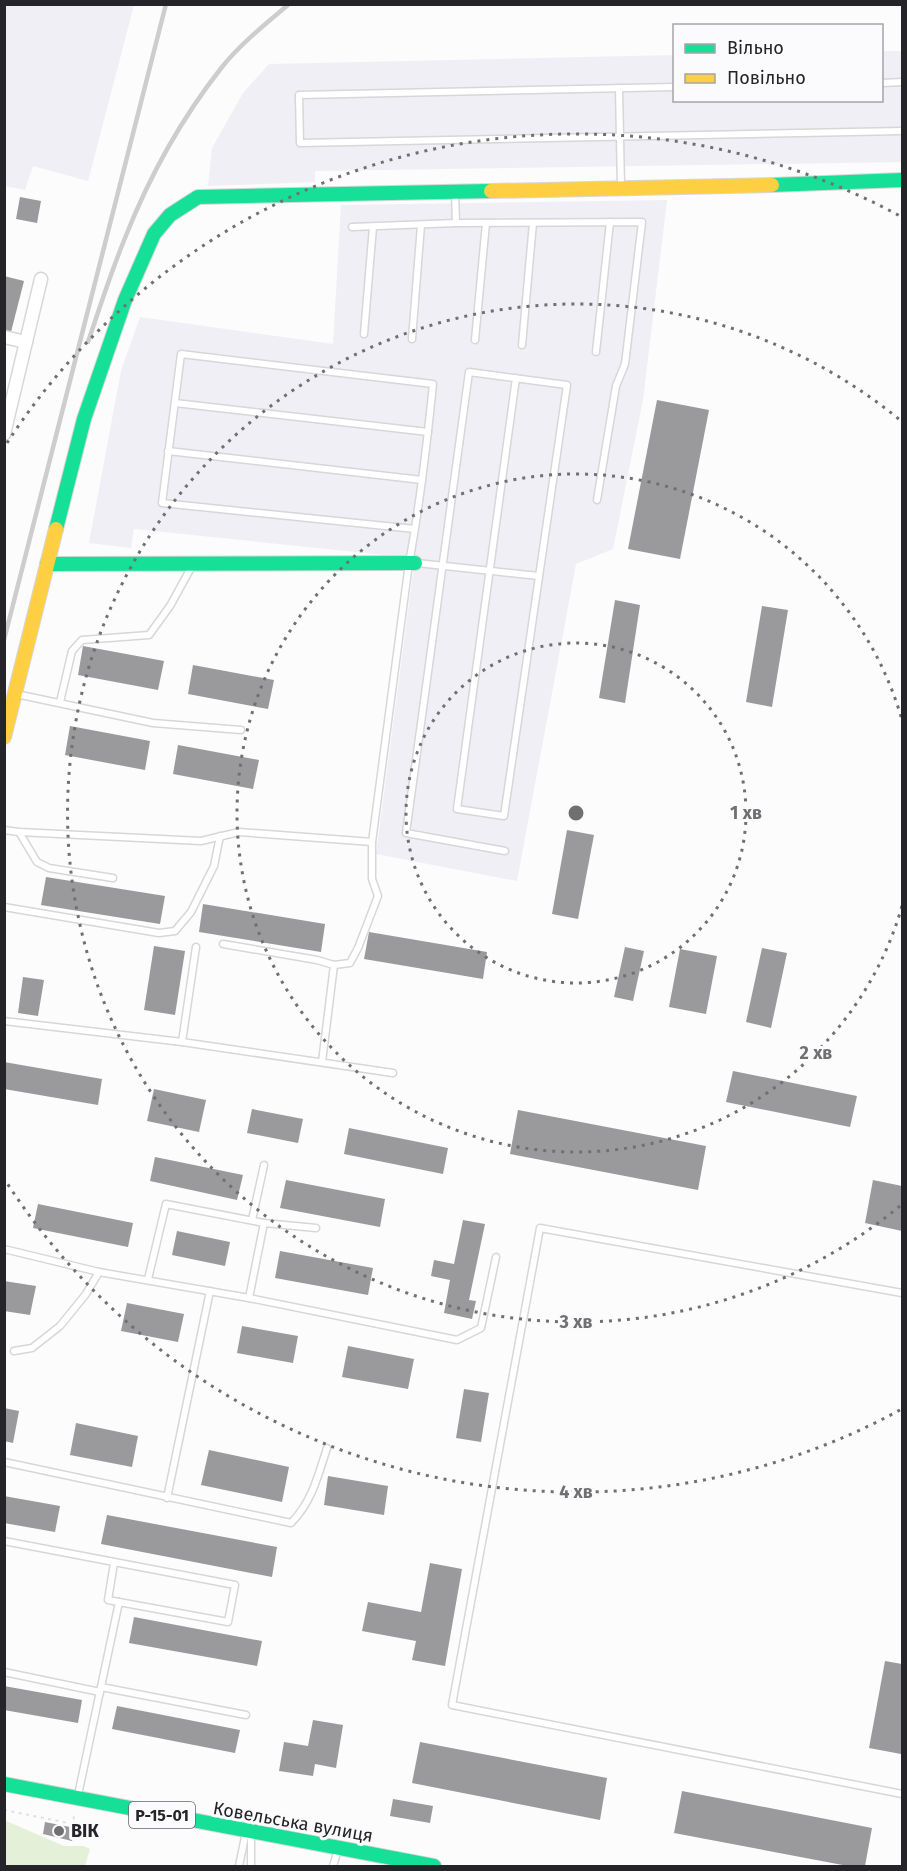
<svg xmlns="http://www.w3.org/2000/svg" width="907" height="1871" font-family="'Fira Sans',sans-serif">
<rect width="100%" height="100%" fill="#fcfcfc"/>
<!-- built -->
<g fill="#efeff5">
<polygon points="4,5 134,5 88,181 33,166 25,190 5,186"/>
<polygon points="882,51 902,51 902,162 315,171 315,182 208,186 212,148 243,93 269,64 674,55 674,100 882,100"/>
<polygon points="667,200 643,400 613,549 576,564 517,881 376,854 415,558 134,529 131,548 89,543 121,371 140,317 333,344 341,205"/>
</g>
<!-- green -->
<polygon fill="#e5f0d9" points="4,1820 64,1846 84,1846 90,1849 85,1866 5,1866"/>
<!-- building -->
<g fill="#9a9a9c">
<polygon points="20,197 41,201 37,223 16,219"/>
<polygon points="4,276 24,281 11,332 4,330"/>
<polygon points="657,400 709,410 680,559 628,549"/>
<polygon points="615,600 640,605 625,703 599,698"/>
<polygon points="762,606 788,610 772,707 746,702"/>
<polygon points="83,646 164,661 158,690 78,675"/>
<polygon points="193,665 274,680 268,709 188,694"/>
<polygon points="70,726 150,741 145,770 65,755"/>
<polygon points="178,745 259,760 253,789 173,774"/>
<polygon points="567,830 594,835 578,919 552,914"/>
<polygon points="46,877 165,896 160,924 41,905"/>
<polygon points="203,904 325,924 321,952 199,932"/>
<polygon points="369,932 487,952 483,979 364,959"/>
<polygon points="154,946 185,951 175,1015 144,1010"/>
<polygon points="625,947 644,951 633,1001 614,997"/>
<polygon points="762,948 787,953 771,1028 746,1022"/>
<polygon points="680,949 717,956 706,1014 669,1007"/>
<polygon points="23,977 44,980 38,1016 18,1013"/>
<polygon points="4,1062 102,1079 98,1105 4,1089"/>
<polygon points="733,1071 857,1096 850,1127 726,1102"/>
<polygon points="154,1089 206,1100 199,1132 147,1121"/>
<polygon points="252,1109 303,1119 298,1143 247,1133"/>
<polygon points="518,1110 706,1146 698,1190 510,1154"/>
<polygon points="349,1128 448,1148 443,1174 344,1154"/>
<polygon points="155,1157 243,1175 237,1200 150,1181"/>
<polygon points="286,1180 385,1199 380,1227 280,1208"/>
<polygon points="873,1180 902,1186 902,1231 865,1223"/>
<polygon points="38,1204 133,1223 128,1247 33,1228"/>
<polygon points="463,1220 485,1224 469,1300 476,1301 472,1319 444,1313 450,1280 431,1276 434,1260 454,1264"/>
<polygon points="177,1231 230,1242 225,1266 172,1255"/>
<polygon points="280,1251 373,1268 368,1295 275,1278"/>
<polygon points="4,1281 36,1286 30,1315 4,1311"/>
<polygon points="127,1303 184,1314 178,1342 121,1331"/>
<polygon points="242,1326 298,1336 293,1363 237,1353"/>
<polygon points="348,1346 414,1359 408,1389 342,1377"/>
<polygon points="464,1389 489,1393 481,1442 456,1438"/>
<polygon points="4,1408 19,1411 13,1443 4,1441"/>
<polygon points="76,1423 138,1436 132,1467 70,1455"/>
<polygon points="209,1450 289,1467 282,1502 201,1485"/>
<polygon points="328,1476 388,1486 384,1515 324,1505"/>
<polygon points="4,1496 60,1506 55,1532 4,1523"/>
<polygon points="107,1515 277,1547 272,1577 101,1544"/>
<polygon points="430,1563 462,1569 445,1666 412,1660 416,1641 362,1631 368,1602 421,1612"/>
<polygon points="134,1617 262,1641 257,1666 129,1643"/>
<polygon points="885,1661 902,1664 902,1745 901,1754 869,1748"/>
<polygon points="4,1686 82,1700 78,1723 4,1710"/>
<polygon points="117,1706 240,1730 235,1753 112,1729"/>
<polygon points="313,1720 343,1725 336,1768 315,1764 313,1776 279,1771 284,1742 308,1746"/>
<polygon points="420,1742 607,1778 600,1820 412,1783"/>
<polygon points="682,1791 872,1828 865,1866 848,1866 674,1833"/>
<polygon points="393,1799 433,1806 430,1823 390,1816"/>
<polygon points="45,1822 75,1828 72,1841 43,1834"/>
</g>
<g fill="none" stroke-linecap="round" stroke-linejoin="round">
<defs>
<g id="lane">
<polyline points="882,83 902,82"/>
<polyline points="674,87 299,95 300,143 902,131"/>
<polyline points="619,88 621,188"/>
<polyline points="455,192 456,223"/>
<polyline points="352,227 456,223 642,222 625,364 616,386 597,500"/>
<polyline points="364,334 373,227"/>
<polyline points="412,339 421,225"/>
<polyline points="475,340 486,223"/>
<polyline points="522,345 533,223"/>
<polyline points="596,352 610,222"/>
<polyline points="175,403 428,432"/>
<polyline points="168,451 422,480"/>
<polyline points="417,563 539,576"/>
<polyline points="16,694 153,723 241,730"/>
<polyline points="60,702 72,651 82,640 149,635 170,606 192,566"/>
<polyline points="4,830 19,832 201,841 239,832 372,842"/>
<polyline points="19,832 37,862 49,868 113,878"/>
<polyline points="505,851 406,833 469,372 567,385 504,816 457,809 516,378"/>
<polyline points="4,907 159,933 175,931 191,912 214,866 220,836"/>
<polyline points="223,944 317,960 334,965 322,1062"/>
<path d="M 334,965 L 350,963 L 358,948 L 378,896 L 372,879 L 372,842 L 409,563 C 420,504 427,444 433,384 L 181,354 L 162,503 L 415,529"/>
<polyline points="4,1021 182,1042 393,1073"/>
<polyline points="182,1042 196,947"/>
<polyline points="252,1220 264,1165"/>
<polyline points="4,1249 99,1272 249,1298 457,1340 481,1328 496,1257"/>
<polyline points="148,1279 166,1204 264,1223 316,1228"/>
<polyline points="902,1293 540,1228 452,1705 902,1794"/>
<polyline points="249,1298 264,1223"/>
<polyline points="14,1351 32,1348 60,1326 86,1294 99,1272"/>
<path d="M 4,1462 L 291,1523 C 312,1502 318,1476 327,1448"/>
<polyline points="167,1498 210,1291"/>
<polyline points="4,1541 235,1585 228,1622 108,1600 114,1563"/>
<polyline points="4,1672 100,1692"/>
<polyline points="101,1687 246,1715"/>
<polyline points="78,1795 119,1602"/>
<polyline points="239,1866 246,1832"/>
<polyline points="251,1866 251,1833"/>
<polyline points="333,1866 338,1850"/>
</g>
<g id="street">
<polyline points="4,337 26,342"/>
<polyline points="4,434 41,279"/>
</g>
<g id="fast">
<polyline points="772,185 902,180"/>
<polyline points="56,529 84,419 125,300 154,234 170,215 198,197 491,191"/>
<polyline points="47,564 415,563"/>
<polyline points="4,1784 434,1866"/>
</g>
<g id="slow">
<polyline points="491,191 772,185"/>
<polyline points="4,737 56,529"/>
</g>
</defs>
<!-- lane casing -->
<use href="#lane" stroke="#d7d7d9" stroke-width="9"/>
<!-- street casing -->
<use href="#street" stroke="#d7d7d9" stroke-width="15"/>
<!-- fast casing -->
<use href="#fast" stroke="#d7d7d9" stroke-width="16"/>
<!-- slow casing -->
<use href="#slow" stroke="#d7d7d9" stroke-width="16"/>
<!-- path -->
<polyline stroke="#e0e0e1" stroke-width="2" stroke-dasharray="3 4.5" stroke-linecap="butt" points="4,1810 73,1824 74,1816"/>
<!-- lane -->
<use href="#lane" stroke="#fff" stroke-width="6"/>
<!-- street -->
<use href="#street" stroke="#fff" stroke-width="12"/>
<!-- fast -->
<use href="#fast" stroke="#16e098" stroke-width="14"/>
<!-- slow -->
<use href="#slow" stroke="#ffcf43" stroke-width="14"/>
<!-- rail -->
<g stroke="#cdcdce" stroke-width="4.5">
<path d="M 88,342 C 100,307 111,272 125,238 C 149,177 181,119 222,67 C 241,43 266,24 289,4"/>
<polyline points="4,640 166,4"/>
</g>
</g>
<!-- distance rings -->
<g fill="none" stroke="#707073" stroke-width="3" stroke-dasharray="3 6">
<circle cx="576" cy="813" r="170"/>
<path d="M902 906A339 339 0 1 1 902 720"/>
<path d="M900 1206A509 509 0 1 1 900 420"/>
<path d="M900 1410A679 679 0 0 1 7 1183M7 443A679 679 0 0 1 900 216"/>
</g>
<!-- markers -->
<circle fill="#707073" stroke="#fbfbfd" stroke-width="2" cx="59" cy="1831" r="6"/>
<g text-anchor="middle" stroke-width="6" stroke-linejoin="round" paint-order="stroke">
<!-- shield labels -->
<rect fill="#fbfbfd" stroke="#656569" stroke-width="1.5" x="129" y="1802" width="66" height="26" rx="4.5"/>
<g font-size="16" font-weight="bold" fill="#252529">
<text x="162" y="1821">Р-15-01</text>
</g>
<!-- street labels -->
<g font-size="18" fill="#252529" stroke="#fbfbfd">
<text transform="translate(293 1822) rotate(10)" y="6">Ковельська вулиця</text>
</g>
<!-- poi labels -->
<g font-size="18" font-weight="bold" fill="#252529" stroke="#fbfbfd" text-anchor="start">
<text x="71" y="1837">ВІК</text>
</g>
</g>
<circle cx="576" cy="813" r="9" fill="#707073" stroke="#fbfbfd" stroke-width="3"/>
<g font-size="18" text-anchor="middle" font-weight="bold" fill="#707073" stroke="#fbfbfd" stroke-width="6" stroke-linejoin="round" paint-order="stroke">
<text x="746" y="819">1 хв</text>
<text x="816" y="1059">2 хв</text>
<text x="576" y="1328">3 хв</text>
<text x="576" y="1498">4 хв</text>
</g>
<!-- border -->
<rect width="907" height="1871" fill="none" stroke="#252529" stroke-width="12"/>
<!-- legend -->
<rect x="673" y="24" width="210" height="78" fill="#fbfbfd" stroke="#a5a5a8" stroke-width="1.5"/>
<rect x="685" y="44" width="30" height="9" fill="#16e098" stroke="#a5a5a8" stroke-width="1.5"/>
<text x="727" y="54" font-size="18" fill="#252529">Вільно</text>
<rect x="685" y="74" width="30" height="9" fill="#ffcf43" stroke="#a5a5a8" stroke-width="1.5"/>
<text x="727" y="84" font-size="18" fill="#252529">Повільно</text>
</svg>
